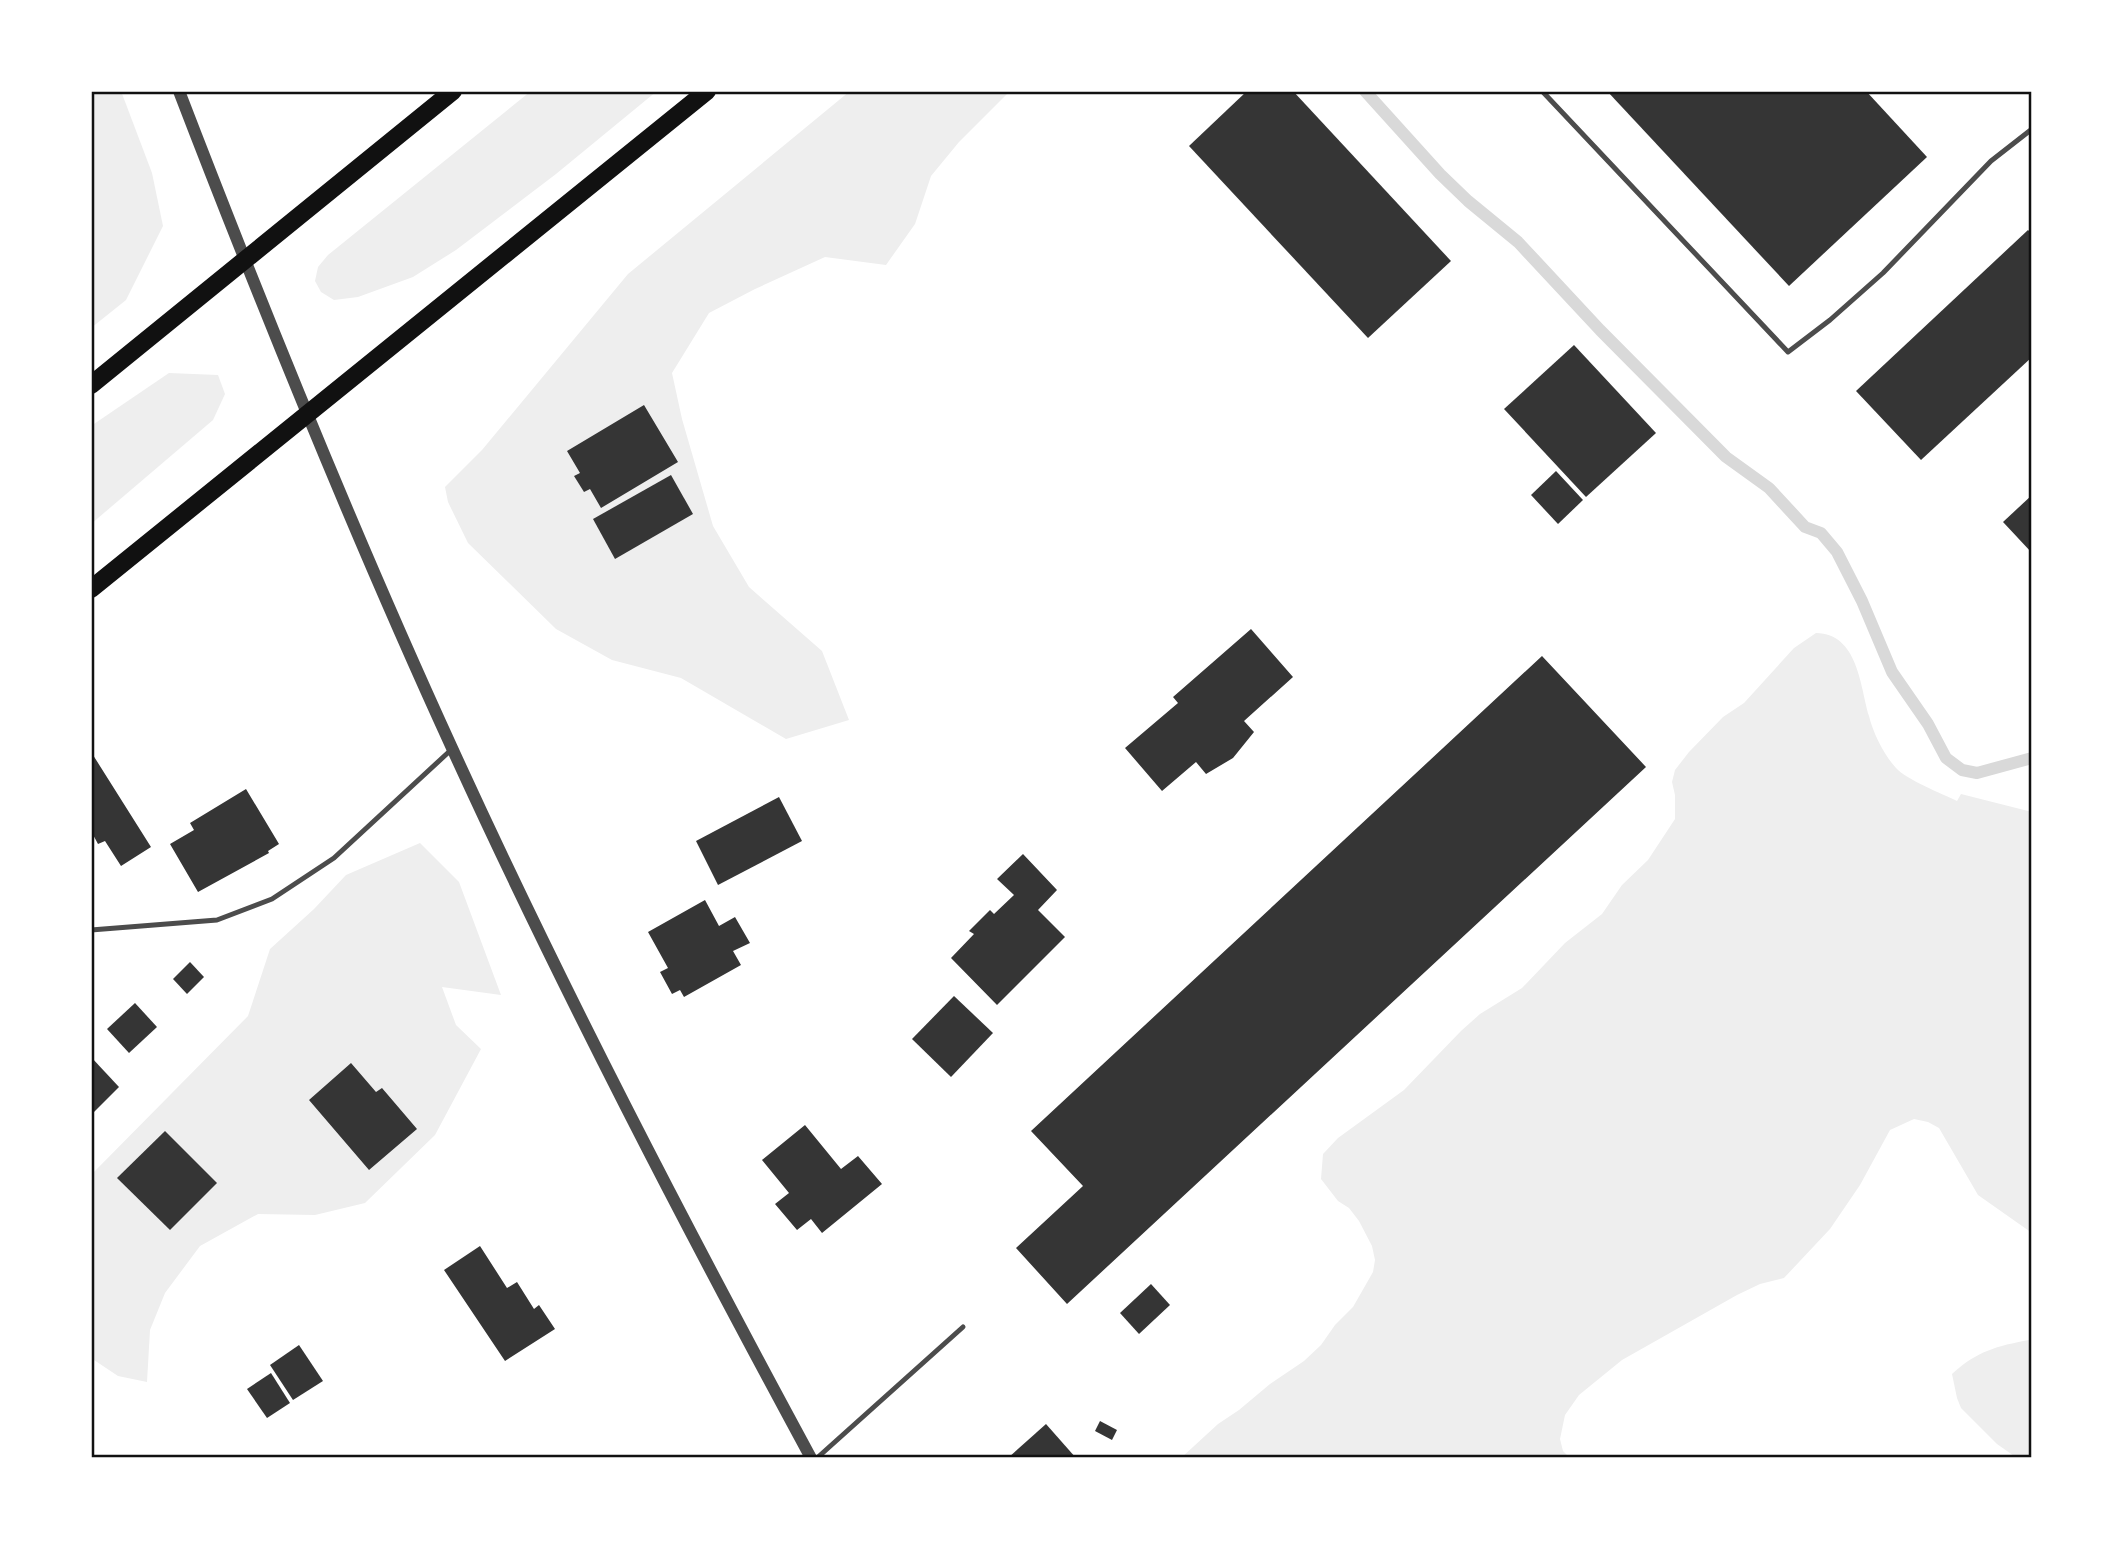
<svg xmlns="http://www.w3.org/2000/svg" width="2123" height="1549" font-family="'Varela Round',sans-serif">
<rect width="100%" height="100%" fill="#fff"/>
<!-- green -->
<g fill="#eee">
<polygon points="91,91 121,91 152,173 163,226 126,300 91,328"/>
<polygon points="531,91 657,91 556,174 456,250 413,277 358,297 334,300 321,292 315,281 318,267 328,255"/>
<polygon points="850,91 1010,91 959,142 931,176 915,224 886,265 825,257 755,289 709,313 672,373 682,419 713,526 749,587 822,651 849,720 786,739 681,678 612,660 556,629 468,543 448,502 445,487 482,450 628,274"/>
<polygon points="169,373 218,375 225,394 213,420 91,524 91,426"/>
<path d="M 1816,633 C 1858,634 1860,685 1869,716 C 1873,733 1884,755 1896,768 C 1905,779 1943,794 1957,801 L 1961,794 L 2032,812 L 2032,1233 L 1978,1195 L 1939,1128 L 1928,1122 L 1914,1119 L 1890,1130 L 1860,1185 L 1830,1229 L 1784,1278 L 1760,1284 L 1737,1295 L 1622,1360 L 1579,1395 L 1565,1415 L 1560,1439 L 1563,1451 L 1570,1458 L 1181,1458 L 1218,1424 L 1239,1410 L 1270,1384 L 1304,1361 L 1321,1345 L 1335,1325 L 1353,1307 L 1373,1272 L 1375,1260 L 1372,1246 L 1359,1221 L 1349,1208 L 1338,1201 L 1321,1179 L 1323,1154 L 1338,1138 L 1404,1090 L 1461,1031 L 1480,1014 L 1522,988 L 1565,943 L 1602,914 L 1622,885 L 1648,860 L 1675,819 L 1675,795 L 1672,782 L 1675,770 L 1689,752 L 1723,717 L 1744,703 L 1794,648 Z"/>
<polygon points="420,843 459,882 501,995 442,987 456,1025 481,1049 435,1135 365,1203 315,1215 258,1214 200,1246 165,1293 150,1330 147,1382 118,1376 91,1358 91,1175 248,1016 270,949 314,909 346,875"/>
<path d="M 2032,1337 L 2032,1458 L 2017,1458 L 1997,1444 L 1961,1408 L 1957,1398 L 1952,1374 C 1977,1351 1997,1346 2029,1340 Z"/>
</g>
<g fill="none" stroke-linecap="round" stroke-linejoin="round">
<!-- stream -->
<polyline stroke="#d9d9d9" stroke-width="12" points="1365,91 1440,174 1468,201 1518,242 1600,330 1726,457 1769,488 1805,527 1821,533 1837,552 1862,601 1892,672 1928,724 1946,758 1962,770 1977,773 2032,758"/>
</g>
<!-- building -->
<g fill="#353535">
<polygon points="1247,91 1293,91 1451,261 1368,338 1189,146"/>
<polygon points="1607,91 1866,91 1927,157 1789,286"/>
<polygon points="2028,230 2032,234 2032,357 1921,460 1856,391"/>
<polygon points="1574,345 1656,433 1586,497 1504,409"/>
<polygon points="644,405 678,462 601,508 590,489 584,492 574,476 580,473 567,451"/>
<polygon points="1556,471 1583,500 1558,524 1531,495"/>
<polygon points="671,475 693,514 615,559 593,519"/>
<polygon points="2032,495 2032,553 2003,522"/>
<polygon points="1251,629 1293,677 1244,721 1254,732 1233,758 1206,774 1196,762 1162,791 1125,748 1178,703 1173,697"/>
<polygon points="1542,656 1646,767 1067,1304 1016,1248 1083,1186 1031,1131"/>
<polygon points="93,755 151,847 121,866 105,841 98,844 91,831 91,756"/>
<polygon points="246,789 279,844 268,851 269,853 198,892 170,844 194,830 190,823"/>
<polygon points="779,797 802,841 718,885 696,841"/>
<polygon points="1023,854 1057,890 1038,910 1065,937 997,1005 951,958 974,934 969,931 990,910 994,914 1014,895 997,879"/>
<polygon points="705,900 719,926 735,917 750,943 733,951 741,965 684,997 680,990 672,994 660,972 668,968 648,932"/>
<polygon points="190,962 204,977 187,994 173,979"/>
<polygon points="954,996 993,1033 951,1077 912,1039"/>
<polygon points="135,1003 157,1027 129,1053 107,1029"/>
<polygon points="91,1057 119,1087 91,1115"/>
<polygon points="351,1063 376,1092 382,1088 417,1129 369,1170 309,1100"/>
<polygon points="805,1125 841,1169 858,1156 882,1184 822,1233 811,1219 797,1230 775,1204 789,1193 762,1160"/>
<polygon points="165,1131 217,1183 170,1230 117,1178"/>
<polygon points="480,1246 507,1288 517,1282 534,1309 539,1305 555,1329 505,1361 444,1270"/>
<polygon points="1151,1284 1170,1305 1139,1334 1120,1313"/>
<polygon points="299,1345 323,1381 293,1400 270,1365"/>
<polygon points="271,1373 290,1403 267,1418 247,1389"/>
<polygon points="1100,1421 1117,1430 1112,1440 1095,1431"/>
<polygon points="1046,1424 1076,1458 1008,1458"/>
</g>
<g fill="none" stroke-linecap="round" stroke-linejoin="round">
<!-- service -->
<g stroke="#4c4c4c" stroke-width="5">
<polyline points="1542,91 1788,352 1830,320 1883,273 1991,161 2032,129"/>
<polyline points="91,930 217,920 272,899 334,858 452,749"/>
<polyline points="817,1458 963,1327"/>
</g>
<!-- tertiary -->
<path stroke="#4c4c4c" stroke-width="12" d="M 179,91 C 264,312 353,532 452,748 C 562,989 685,1225 811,1458"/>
<!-- primary -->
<g stroke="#111" stroke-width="18">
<polyline points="91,385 453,91"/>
<polyline points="91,589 707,91"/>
</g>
</g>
<!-- border -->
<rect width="2123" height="1549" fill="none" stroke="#ffffff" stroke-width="186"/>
<rect x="93" y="93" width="1937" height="1363" fill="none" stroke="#111" stroke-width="2.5"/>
</svg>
